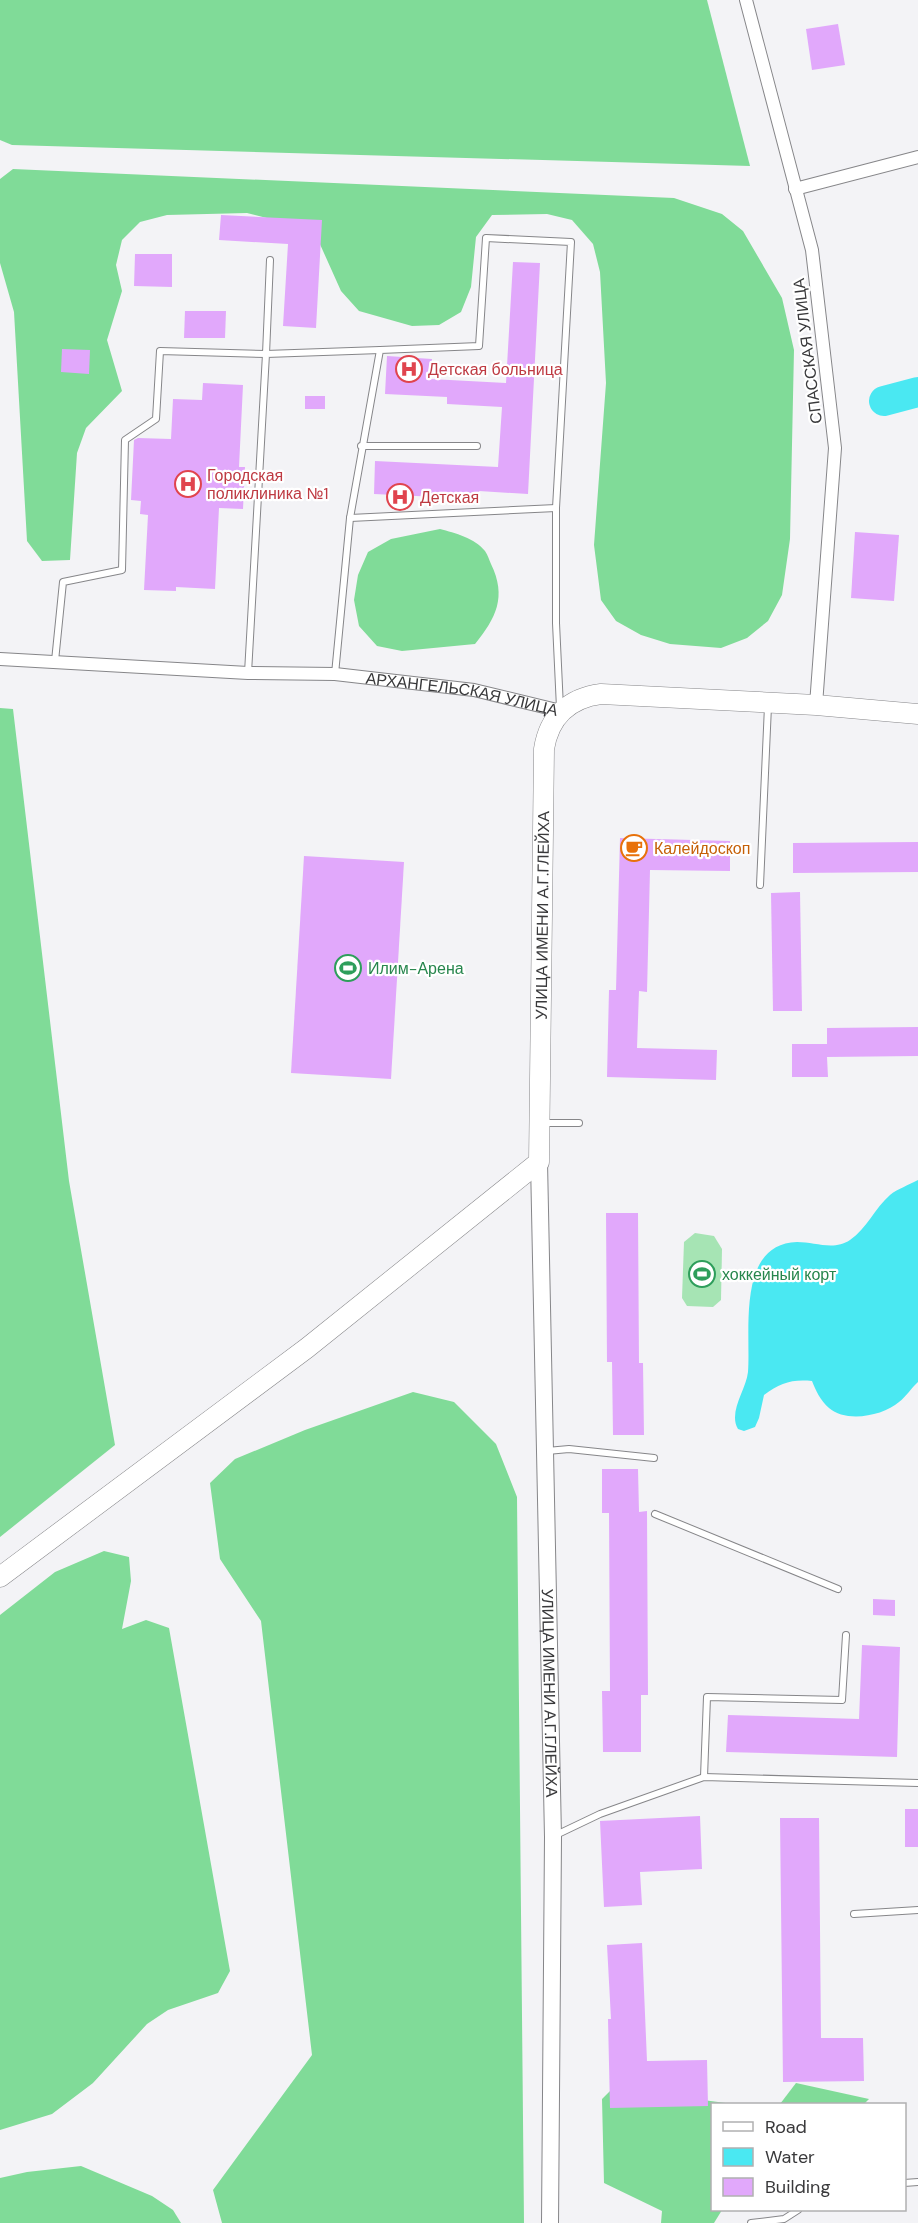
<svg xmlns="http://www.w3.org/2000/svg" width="918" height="2223" font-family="'DM Sans',sans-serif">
<rect width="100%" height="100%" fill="#f3f3f6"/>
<!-- green -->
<polygon fill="#a6e4b4" points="695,1233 714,1236 722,1249 721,1300 713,1307 687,1306 682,1298 684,1242"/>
<!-- forest -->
<g fill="#80db98">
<polygon points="0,0 707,0 750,166 12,145 0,140"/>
<polygon points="13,169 674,198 722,214 743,231 782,298 794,350 790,539 782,595 768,621 747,638 721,648 670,644 641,635 616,621 601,600 594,545 606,383 600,272 593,244 572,220 547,214 492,215 476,237 471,287 461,312 439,325 412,326 359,311 341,291 319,242 298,226 247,213 167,215 140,222 122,240 116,265 122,291 107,340 122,391 86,428 77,453 70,560 42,561 27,541 14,312 0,263 0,179"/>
<path d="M 440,529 C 455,533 475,538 485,551 C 488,555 489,560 491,564 C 507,597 496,618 475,644 L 402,651 L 377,646 L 359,626 L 354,600 L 358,575 L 368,552 L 391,539 Z"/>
<polygon points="0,708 13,709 69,1181 115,1445 0,1537"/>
<polygon points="413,1392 454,1402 496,1444 517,1497 524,2223 222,2223 213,2190 312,2055 261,1621 220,1559 210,1483 235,1459 305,1430"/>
<polygon points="104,1551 129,1557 131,1581 122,1629 146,1620 169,1628 230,1971 218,1993 168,2010 147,2024 93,2083 52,2114 0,2130 0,1615 55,1572"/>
<polygon points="796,2083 869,2099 864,2104 780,2104"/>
<polygon points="613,2088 733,2104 712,2104 712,2210 722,2210 714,2223 661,2223 662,2211 604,2183 602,2099"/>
<polygon points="81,2166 152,2196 173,2210 181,2223 0,2223 0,2178 27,2172"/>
</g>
<!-- water -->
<path fill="#4ae8f2" d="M 918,1180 L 918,1382 C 911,1388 906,1397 899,1402 C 883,1416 846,1423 829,1408 C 820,1400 816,1391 812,1381 C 792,1379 780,1383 764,1395 L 759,1418 L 755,1427 L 744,1431 L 738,1429 C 728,1412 746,1390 748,1372 C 751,1332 736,1244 797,1242 C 815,1242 834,1251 850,1240 C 867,1228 875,1208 890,1195 C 897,1189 909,1185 918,1180 Z"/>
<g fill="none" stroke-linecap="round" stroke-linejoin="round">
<!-- river -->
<polyline stroke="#4ae8f2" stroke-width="30" points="884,401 918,392"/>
</g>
<!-- building -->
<g fill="#e1a8fb">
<polygon points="838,24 845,65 812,70 806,29"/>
<polygon points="221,215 322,220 316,328 283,326 288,244 219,240"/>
<polygon points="135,254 172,254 172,287 134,286"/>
<polygon points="513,262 540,263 528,494 479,491 479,499 374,494 375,461 498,467 502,407 447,404 447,397 385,394 387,356 432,359 431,379 506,383"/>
<polygon points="185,311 226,311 225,338 184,338"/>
<polygon points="62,349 90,350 89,374 61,372"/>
<polygon points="203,383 243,385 239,467 245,467 243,509 219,508 215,589 176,587 176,591 144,590 148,515 140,514 141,501 131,500 134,440 138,438 171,439 173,399 202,400"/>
<rect x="305" y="396" width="20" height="13"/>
<polygon points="855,532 899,535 894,601 851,598"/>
<polygon points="620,838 730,841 730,871 650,870 647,992 639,991 637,1048 717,1050 716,1080 607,1077 609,990 616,990"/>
<polygon points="918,842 918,872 793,873 793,843"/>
<polygon points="304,856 404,862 391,1079 291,1073"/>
<polygon points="800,892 802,1011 773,1011 771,893"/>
<polygon points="918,1027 918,1056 827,1057 828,1077 792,1077 792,1044 827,1044 827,1028"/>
<polygon points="606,1213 638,1213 639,1363 643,1363 644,1435 613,1435 612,1362 607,1362"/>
<polygon points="602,1469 638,1469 639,1512 647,1511 648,1695 641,1695 641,1752 603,1752 602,1691 610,1691 609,1513 602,1513"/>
<polygon points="873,1599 895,1600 895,1616 873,1615"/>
<polygon points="862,1645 900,1647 897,1757 726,1752 728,1715 859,1719"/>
<rect x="905" y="1809" width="13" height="38"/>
<polygon points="700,1816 702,1869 640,1872 642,1905 604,1907 600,1821"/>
<polygon points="780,1818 819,1818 821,2038 863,2038 864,2081 783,2082"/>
<polygon points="642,1943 647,2061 707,2060 708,2106 610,2108 608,2019 611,2019 607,1945"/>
</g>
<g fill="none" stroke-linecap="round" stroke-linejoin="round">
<defs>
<g id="service">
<polyline points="361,446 477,446"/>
<polyline points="350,518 556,508"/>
<polyline points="55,661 63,582 122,570 125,440 156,419 160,351 266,354 270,260"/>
<polyline points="248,673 266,354 380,350"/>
<polyline points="335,674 350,518 380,350 479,346 486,238 571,242 556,508 556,623 560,708"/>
<polyline points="760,885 768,706"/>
<polyline points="544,1123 579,1123"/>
<polyline points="547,1451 569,1449 654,1458"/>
<polyline points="655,1514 838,1589"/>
<polyline points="704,1777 707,1697 842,1700 846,1635"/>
<polyline points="556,1835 600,1814 704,1777 918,1783"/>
<polyline points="854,1914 918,1910"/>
<polyline points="904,2183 918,2182"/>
<polyline points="751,2223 784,2219 798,2210"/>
</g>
<g id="minor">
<polyline points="746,0 812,250 835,448 816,705"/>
<polyline points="795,189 918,157"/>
<path id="s1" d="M 0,659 L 248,673 L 335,674 L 474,690 L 561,711"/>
</g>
<g id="tertiary">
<path id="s2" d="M 539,1162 L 553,1837 L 550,2223"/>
</g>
<g id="primary">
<path id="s3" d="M 0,1577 L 307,1348 L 539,1162 L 544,749 C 549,717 569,698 601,694 L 816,705 L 918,714"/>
</g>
</defs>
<!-- service casing -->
<use href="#service" stroke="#868689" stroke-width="8"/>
<!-- minor casing -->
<use href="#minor" stroke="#868689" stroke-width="14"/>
<!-- tertiary casing -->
<use href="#tertiary" stroke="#868689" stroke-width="18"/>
<!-- primary casing -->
<use href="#primary" stroke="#868689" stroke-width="21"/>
<!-- service -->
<use href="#service" stroke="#fff" stroke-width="6"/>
<!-- minor -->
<use href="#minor" stroke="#fff" stroke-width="12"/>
<!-- tertiary -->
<use href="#tertiary" stroke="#fff" stroke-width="16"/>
<!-- primary -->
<use href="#primary" stroke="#fff" stroke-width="20"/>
</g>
<!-- icons -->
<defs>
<symbol id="hospital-ring" viewBox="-11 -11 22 22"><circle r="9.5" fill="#fff" stroke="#e0444e" stroke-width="1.5"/><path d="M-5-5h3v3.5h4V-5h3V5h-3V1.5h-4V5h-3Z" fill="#e0444e"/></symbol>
<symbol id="cafe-ring" viewBox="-11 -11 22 22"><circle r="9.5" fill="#fff" stroke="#e8710a" stroke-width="1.5"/><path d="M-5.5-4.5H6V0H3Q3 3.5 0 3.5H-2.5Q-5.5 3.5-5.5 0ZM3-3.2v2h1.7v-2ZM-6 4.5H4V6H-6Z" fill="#e8710a"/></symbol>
<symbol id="stadium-ring" viewBox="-11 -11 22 22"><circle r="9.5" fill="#fff" stroke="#2e9e5b" stroke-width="1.5"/><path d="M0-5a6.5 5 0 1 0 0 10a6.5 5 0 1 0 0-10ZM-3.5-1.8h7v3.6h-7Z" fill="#2e9e5b"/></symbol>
</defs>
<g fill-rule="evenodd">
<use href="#hospital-ring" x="394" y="354" width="30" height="30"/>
<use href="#hospital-ring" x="173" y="469" width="30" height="30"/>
<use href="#hospital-ring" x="385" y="482" width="30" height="30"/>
<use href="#cafe-ring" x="619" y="833" width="30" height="30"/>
<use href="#stadium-ring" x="333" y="953" width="30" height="30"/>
<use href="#stadium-ring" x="687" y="1259" width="30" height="30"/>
</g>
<g text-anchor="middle" stroke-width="4.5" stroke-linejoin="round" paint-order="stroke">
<!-- street labels -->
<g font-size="16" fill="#39393b" stroke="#fff">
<text transform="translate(807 351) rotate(-97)" y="6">СПАССКАЯ УЛИЦА</text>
<text dy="6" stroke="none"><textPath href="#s1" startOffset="464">АРХАНГЕЛЬСКАЯ УЛИЦА</textPath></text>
<text dy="6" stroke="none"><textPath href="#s3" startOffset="927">УЛИЦА ИМЕНИ А.Г.ГЛЕЙХА</textPath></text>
<text dy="6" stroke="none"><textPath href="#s2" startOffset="531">УЛИЦА ИМЕНИ А.Г.ГЛЕЙХА</textPath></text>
</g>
<!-- health labels -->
<g font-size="16" fill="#be3a42" stroke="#fff" text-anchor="start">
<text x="428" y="375">Детская больница</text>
<text x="207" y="481">Городская<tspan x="207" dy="18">поликлиника №1</tspan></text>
<text x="420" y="503">Детская</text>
</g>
<!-- food labels -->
<g font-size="16" fill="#c56008" stroke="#fff" text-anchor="start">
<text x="654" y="854">Калейдоскоп</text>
</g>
<!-- leisure labels -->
<g font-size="16" fill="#27864d" stroke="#fff" text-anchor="start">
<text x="368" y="974">Илим-Арена</text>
<text x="722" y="1280">хоккейный корт</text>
</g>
</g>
<!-- legend -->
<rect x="711" y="2103" width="195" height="108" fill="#ffffff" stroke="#b0b0b1" stroke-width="1.5"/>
<rect x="723" y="2122" width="30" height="9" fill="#ffffff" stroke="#b0b0b1" stroke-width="1.5"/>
<text x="765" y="2133" font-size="18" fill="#39393b">Road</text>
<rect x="723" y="2148" width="30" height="18" fill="#4ae8f2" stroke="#b0b0b1" stroke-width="1.5"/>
<text x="765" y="2163" font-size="18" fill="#39393b">Water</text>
<rect x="723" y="2178" width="30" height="18" fill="#e1a8fb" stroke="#b0b0b1" stroke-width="1.5"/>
<text x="765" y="2193" font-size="18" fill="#39393b">Building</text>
</svg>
